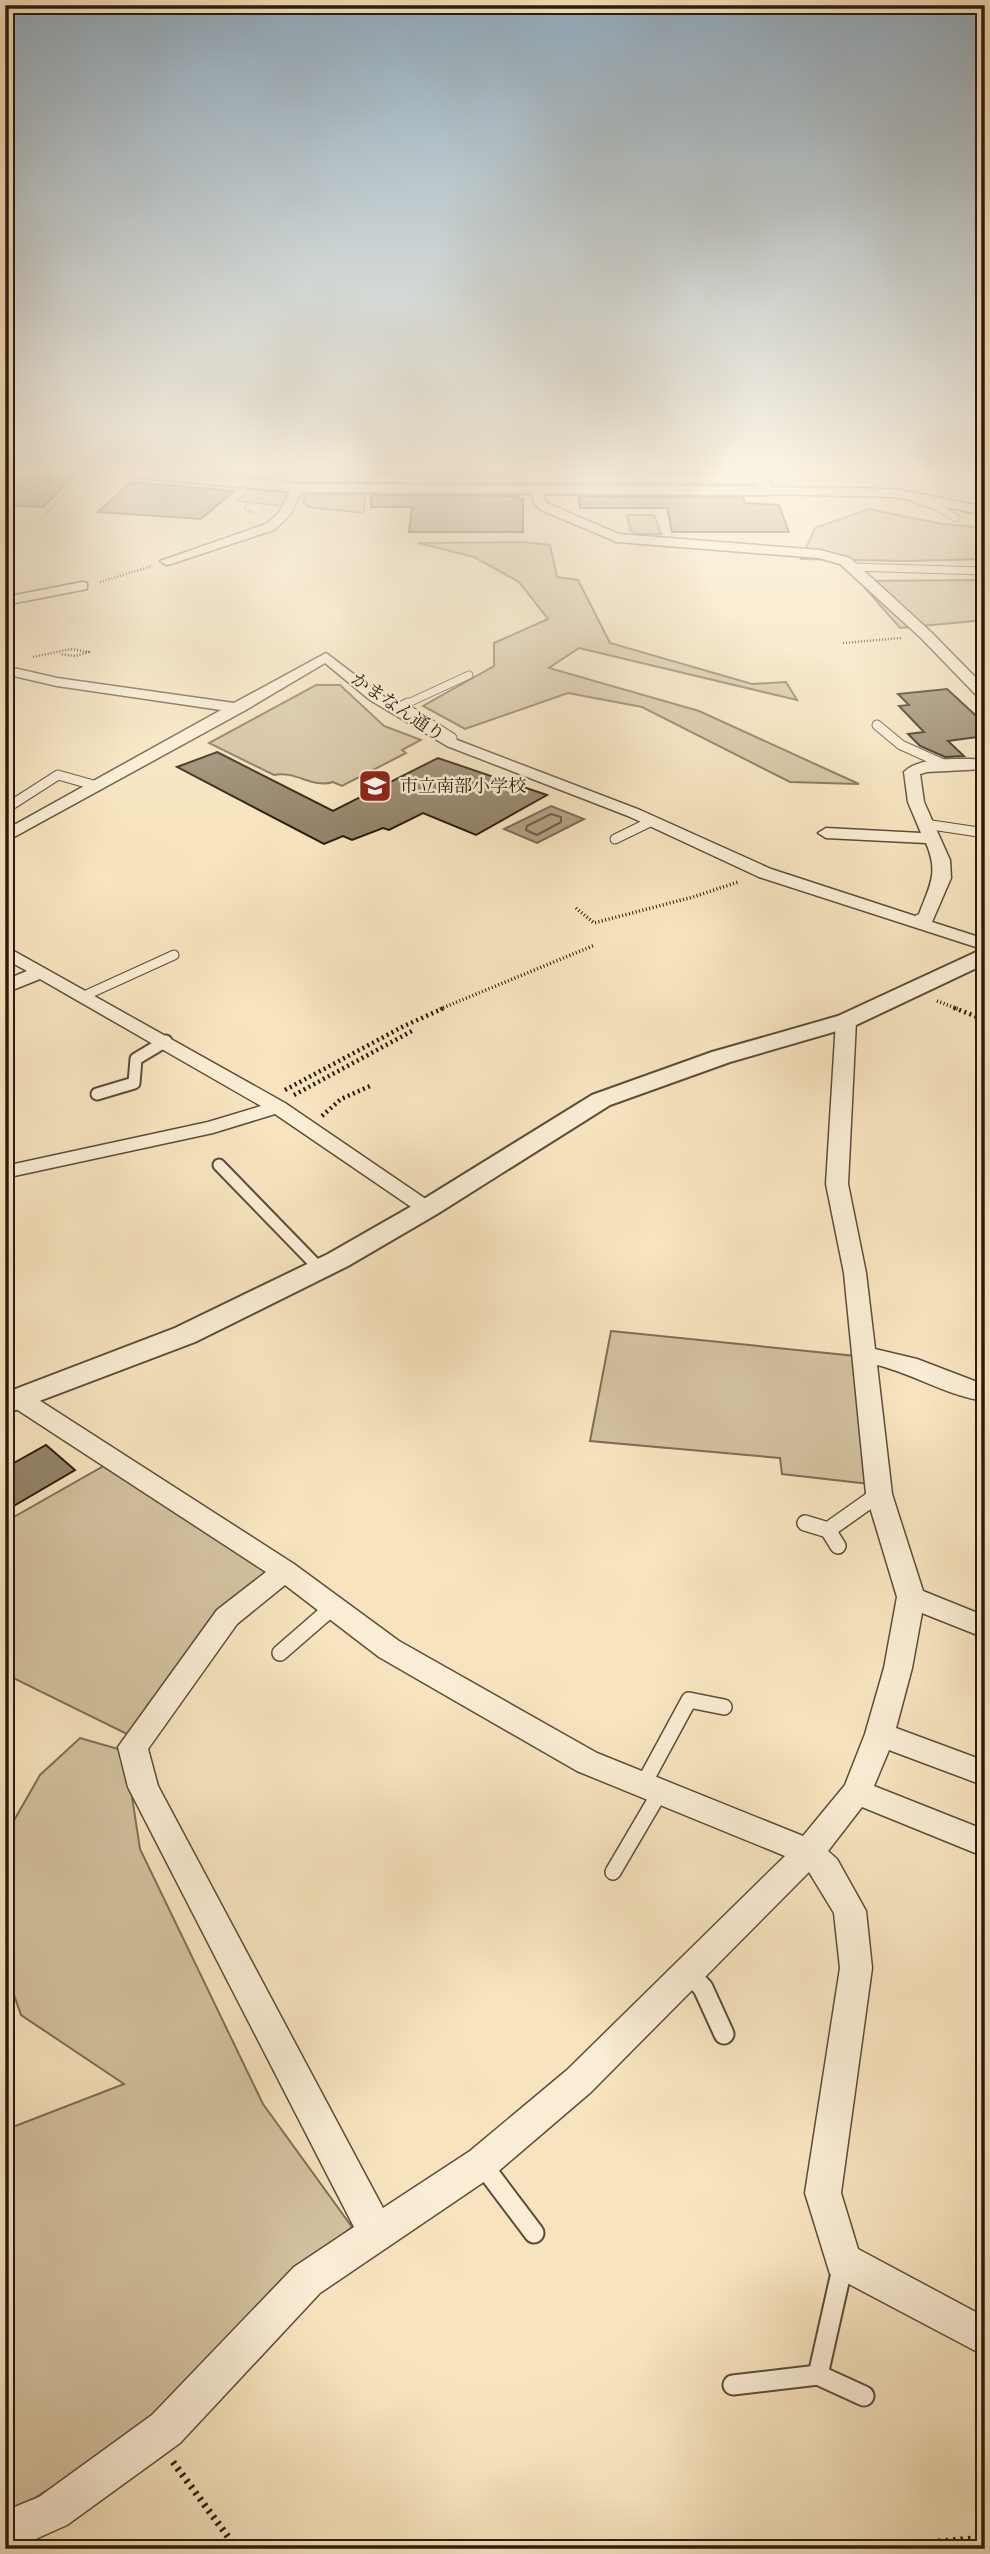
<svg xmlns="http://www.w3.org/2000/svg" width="990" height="2554" font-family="'Libre Bodoni','Noto Serif JP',serif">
<rect width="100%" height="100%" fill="#f7e4be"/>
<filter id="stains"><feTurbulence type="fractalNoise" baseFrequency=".00286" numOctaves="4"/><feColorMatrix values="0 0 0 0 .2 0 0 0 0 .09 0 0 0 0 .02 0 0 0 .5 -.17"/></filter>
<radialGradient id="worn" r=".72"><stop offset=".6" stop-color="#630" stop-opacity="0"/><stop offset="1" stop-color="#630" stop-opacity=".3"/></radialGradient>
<!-- green -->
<g fill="#d4c2a0" stroke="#7e6e57" stroke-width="2">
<polygon points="168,467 265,467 261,481 166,472"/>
<polygon points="250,489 288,492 283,506 237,501"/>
<polygon points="307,494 365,496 364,513 309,507 303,501"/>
<polygon points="869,509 942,524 985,528 985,559 908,561 801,559 815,528"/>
<polygon points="627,515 654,515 661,534 637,534 630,530"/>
<polygon points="524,542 550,545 557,577 578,580 610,643 752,684 786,682 797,700 579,648 549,668 699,711 859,784 790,782 642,707 568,693 465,729 423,706 494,666 494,643 548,619 519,582 474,557 418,543"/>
<polygon points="985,580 985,620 900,628 859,581"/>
<path d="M 316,685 L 340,685 L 384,726 L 421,740 L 402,750 L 406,753 L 342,786 L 333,782 C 313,789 295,770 274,775 L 209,743 Z"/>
<polygon points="611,1331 856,1356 870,1484 782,1474 780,1458 590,1441"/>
<polygon points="109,1463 271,1570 129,1735 5,1674 5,1522"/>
<polygon points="80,1738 125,1751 140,1849 263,2104 352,2227 320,2253 126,2442 5,2516 5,2130 124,2084 21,2015 5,1969 5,1836 40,1775"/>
</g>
<!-- water -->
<polygon fill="#b1a082" stroke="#7b6b54" stroke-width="2" points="551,806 584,819 537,843 504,829"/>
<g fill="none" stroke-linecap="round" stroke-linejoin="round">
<!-- shore -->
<polygon stroke="#6d5e48" stroke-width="2" points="551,814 561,817 561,822 537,835 526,830 527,826"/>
</g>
<!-- building -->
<g fill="#94846a" stroke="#291b0e" stroke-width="2">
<rect x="372" y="468" width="145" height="6"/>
<polygon points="577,469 736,469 737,474 578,474"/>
<polygon points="5,474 72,478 43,507 5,505"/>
<polygon points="131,482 234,491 201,519 98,512"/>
<polygon points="371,495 518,496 519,499 523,499 523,532 409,532 412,507 371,507"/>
<polygon points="579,496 743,497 745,503 779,505 789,532 672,532 667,508 580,508"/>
<polygon points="947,689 985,724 985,736 948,741 964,756 945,757 920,746 908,734 924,732 899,706 909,705 898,694"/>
<polygon points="217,752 333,811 438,758 547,795 476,835 423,813 389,830 383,828 352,840 343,836 324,844 177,767"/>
<polygon points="46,1445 75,1470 5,1511 5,1468"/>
</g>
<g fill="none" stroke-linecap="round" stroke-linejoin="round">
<defs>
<g id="service-far4">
<polyline points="915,499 936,506 956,518"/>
<polyline points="852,567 985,571"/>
<polyline points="404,705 469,675"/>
</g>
<g id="service-far3">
<polyline points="408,703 402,706 452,738 452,743"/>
<polyline points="877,725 901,745 948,766"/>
<polyline points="5,809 58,775 97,786"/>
<polyline points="925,824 985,833"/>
<polyline points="615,839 652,821"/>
<polyline points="84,996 174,955"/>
</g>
<g id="service-far2">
<polyline points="97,1094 134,1083 136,1059 166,1041"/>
<polyline points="219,1165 320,1269"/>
</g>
<g id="service-far1">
<polyline points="805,1523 828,1530"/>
<polyline points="838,1546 828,1530 879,1494"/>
<polyline points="280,1653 333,1607"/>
<polyline points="643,1785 689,1700 724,1707"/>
<polyline points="613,1872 660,1792"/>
</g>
<g id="service">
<polyline points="688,1972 703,1988 724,2034"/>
<polyline points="482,2164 534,2233"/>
<polyline points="843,2264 818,2375 864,2396"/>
<polyline points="733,2385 818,2375"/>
</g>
<g id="minor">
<polygon points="273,476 762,477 768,480 762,483 269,481 267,479"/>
<polygon points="293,486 303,488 290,515 274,530 171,564 166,565 160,561 266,524 279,513"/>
<polygon points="537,486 543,490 546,502 549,504 619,534 820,550 850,558 931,632 985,687 985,700 980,699 921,638 840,564 819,558 617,542 541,510 534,503 531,490"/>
<polygon points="767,487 895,489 985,507 985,515 895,497 763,494 761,491"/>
<polygon points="82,582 87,583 87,589 5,605 5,597"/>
<path d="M 326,653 L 380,694 L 457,740 L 640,810 L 771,869 L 915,916 L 919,914 C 930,885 939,873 926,843 L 826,838 L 818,833 L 826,828 L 921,833 L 908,802 L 904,772 C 921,755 962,760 985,759 L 985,769 L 927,772 L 920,774 L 924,802 L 950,860 L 951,878 L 932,922 L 985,939 L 985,950 L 759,877 L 628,816 L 447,746 L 370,700 L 325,663 L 244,711 L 5,842 L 5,830 L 221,710 L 57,686 L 5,674 L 5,666 L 57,678 L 234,703 Z"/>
<polygon points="5,946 285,1103 439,1208 436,1213 420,1213 275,1114 213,1133 5,1178 5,1166 208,1122 261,1106 40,979 5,993 5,980 27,971 5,959"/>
<path d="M 846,1015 L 856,1021 L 848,1184 L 866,1273 L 875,1349 L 917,1359 L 985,1385 L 985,1401 C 947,1396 914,1374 877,1365 L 892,1494 L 923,1591 L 985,1616 L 985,1638 L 922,1613 L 912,1668 L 896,1728 L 985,1761 L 985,1786 L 889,1750 L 874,1786 L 985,1830 L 985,1857 L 862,1807 L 828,1851 L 837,1859 L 866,1911 L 872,1968 L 841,2193 L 858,2249 L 985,2317 L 985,2356 L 830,2274 L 805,2193 L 840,1968 L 834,1913 L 809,1872 L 591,2092 L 494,2175 L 320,2293 L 180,2443 L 67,2525 L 13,2549 L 5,2549 L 5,2511 L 39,2497 L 152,2415 L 294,2267 L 354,2227 L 128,1787 L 118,1747 L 217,1610 L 266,1572 L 10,1405 L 7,1399 L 10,1393 L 19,1391 L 28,1393 L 294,1564 L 399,1641 L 597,1753 L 803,1836 L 845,1785 L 865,1734 L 884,1668 L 897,1597 L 866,1494 L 844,1273 L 826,1184 L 836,1021 ZM 285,1585 L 379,1657 L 577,1771 L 785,1856 L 567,2070 L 470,2151 L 383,2208 L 158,1786 L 148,1749 L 237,1624 Z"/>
</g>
<g id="tertiary">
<polygon points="28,467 121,467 297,484 758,487 749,467 763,467 774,491 767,495 297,492 103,474 35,471"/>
<polygon points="985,948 985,964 854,1026 730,1062 610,1105 437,1214 348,1266 195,1342 5,1414 5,1393 175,1328 328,1254 419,1202 592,1095 712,1052 838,1016"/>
</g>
</defs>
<!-- service-far4 casing -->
<use href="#service-far4" stroke="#5c4d3a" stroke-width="9"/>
<!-- service-far3 casing -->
<use href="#service-far3" stroke="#5c4d3a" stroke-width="11"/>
<!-- service-far2 casing -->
<use href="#service-far2" stroke="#5c4d3a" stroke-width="15"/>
<!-- service-far1 casing -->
<use href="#service-far1" stroke="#5c4d3a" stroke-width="18"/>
<!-- service casing -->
<use href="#service" stroke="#5c4d3a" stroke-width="23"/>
<!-- minor casing -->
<use href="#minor" stroke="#5c4d3a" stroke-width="3"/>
<!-- tertiary casing -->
<use href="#tertiary" stroke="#5c4d3a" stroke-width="4"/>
<!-- path-far3 -->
<g stroke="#291b0e" stroke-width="2.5" stroke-dasharray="1 2" stroke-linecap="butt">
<polyline points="247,505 244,509 255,513"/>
<polyline points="46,514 68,488"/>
<polyline points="5,534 12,530"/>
<polyline points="100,582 152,566"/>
<polyline points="843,643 901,638"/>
<polyline points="33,657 71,649 89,652 75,656 60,654"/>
</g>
<!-- path-far2 -->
<g stroke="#291b0e" stroke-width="3.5" stroke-dasharray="1 2.5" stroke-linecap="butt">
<polyline points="576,908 594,923 693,897 738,882"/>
<polyline points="937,1001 958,1009"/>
<polyline points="440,1009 595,945"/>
</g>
<!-- path-far1 -->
<g stroke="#291b0e" stroke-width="4.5" stroke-dasharray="2 3.5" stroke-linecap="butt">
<polyline points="954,1008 985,1020"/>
<polyline points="285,1090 404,1026 444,1008"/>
<polyline points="294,1095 412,1031"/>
<polyline points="322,1116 341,1099 370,1086"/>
</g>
<!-- path -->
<g stroke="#291b0e" stroke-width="7" stroke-dasharray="2.5 5" stroke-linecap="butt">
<polyline points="173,2462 237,2549"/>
<polyline points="856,2549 985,2538"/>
</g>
<!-- service-far4 -->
<use href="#service-far4" stroke="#faedd5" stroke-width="7"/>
<!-- service-far3 -->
<use href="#service-far3" stroke="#faedd5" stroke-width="9"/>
<!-- service-far2 -->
<use href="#service-far2" stroke="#faedd5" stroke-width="11"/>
<!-- service-far1 -->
<use href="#service-far1" stroke="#faedd5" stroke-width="15"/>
<!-- service -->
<use href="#service" stroke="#faedd5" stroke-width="19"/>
<!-- minor -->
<use href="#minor" fill="#faedd5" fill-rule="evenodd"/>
<!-- tertiary -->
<use href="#tertiary" fill="#faedd5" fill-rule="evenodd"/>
</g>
<!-- sky -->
<linearGradient id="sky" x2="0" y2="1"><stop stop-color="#92acbf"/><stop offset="0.57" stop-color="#fbf3e2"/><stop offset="1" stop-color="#fbf3e2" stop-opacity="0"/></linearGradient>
<rect width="990" height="825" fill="url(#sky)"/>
<!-- icons -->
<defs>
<symbol id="school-square" viewBox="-11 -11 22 22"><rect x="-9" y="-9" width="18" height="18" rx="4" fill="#8f2418" stroke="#faedd5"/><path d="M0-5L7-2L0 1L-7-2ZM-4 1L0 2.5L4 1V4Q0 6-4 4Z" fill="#fff"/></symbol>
</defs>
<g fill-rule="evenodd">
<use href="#school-square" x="356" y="767" width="38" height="38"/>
</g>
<g text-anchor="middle" stroke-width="5" stroke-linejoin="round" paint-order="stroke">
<!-- far-street labels -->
<g font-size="18" fill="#291b0e" stroke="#faedd5">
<text transform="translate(398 707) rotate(34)" y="6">かまなん通り</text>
</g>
<!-- far-poi labels -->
<g font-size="18" fill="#291b0e" stroke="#faedd5" text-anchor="start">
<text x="400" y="792">市立南部小学校</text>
</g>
</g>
<!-- margin -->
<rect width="990" height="2554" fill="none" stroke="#f7e4be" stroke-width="28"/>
<rect x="7" y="7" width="976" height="2540" fill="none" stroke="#291b0e" stroke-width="3.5"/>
<rect x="14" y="14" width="962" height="2526" fill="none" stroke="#291b0e" stroke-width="2"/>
<rect width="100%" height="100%" filter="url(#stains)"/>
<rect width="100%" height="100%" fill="url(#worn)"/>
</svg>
